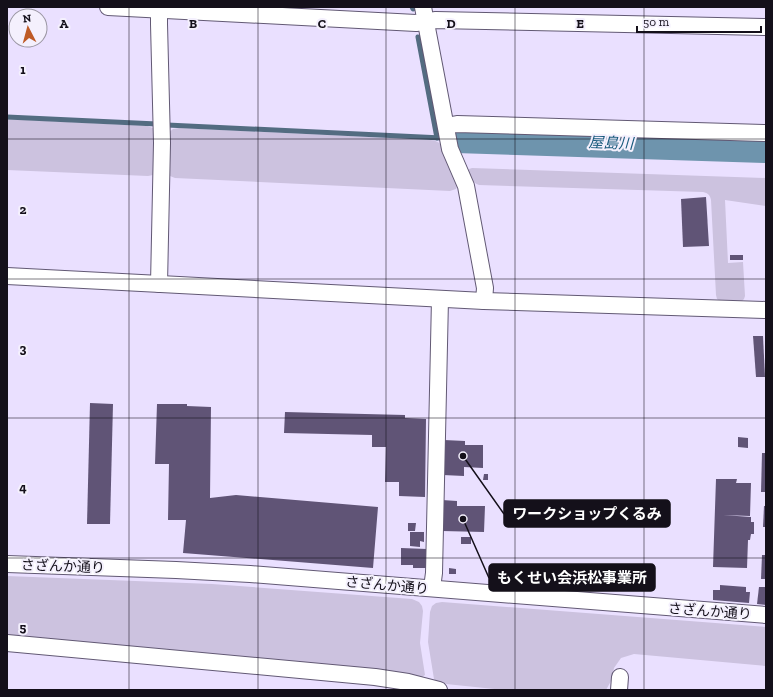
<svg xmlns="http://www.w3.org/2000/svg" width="773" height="697" font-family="'Zilla Slab','Noto Sans JP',serif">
<rect width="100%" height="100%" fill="#eae0ff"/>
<!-- green -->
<g fill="#ccc2df">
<polygon points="7,119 147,126 153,128 157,133 153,175 148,176 7,170"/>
<path d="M 179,128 L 431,140 C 436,141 439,142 443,147 L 458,185 L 456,189 L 450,191 L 175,178 L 170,176 L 166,172 L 168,133 L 173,129 Z"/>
<path d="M 472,168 L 766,178 L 766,206 L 725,200 L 728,263 L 743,262 L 745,296 L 744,299 L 741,302 L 720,301 L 717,299 L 716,295 L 711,200 C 710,195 708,193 703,192 L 479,185 C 472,183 471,177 468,171 L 469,169 Z"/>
<polygon points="7,576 212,584 412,599 419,602 422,606 423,611 420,643 425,675 422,677 419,678 7,636"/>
<polygon points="442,602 766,627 766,666 634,654 621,658 614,668 611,681 606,690 504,690 446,684 436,681 434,679 428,642 430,612 432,606 436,603"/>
</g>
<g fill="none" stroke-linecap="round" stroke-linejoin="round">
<!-- stream -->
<g stroke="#536c81" stroke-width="5">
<polyline points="412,7 413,9"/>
<polyline points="418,37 437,138"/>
<polyline points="7,117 157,124"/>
<polyline points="167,125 442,138"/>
</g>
<!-- river -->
<polyline stroke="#6e94ad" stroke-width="30" points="456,138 766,148"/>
</g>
<!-- building -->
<g fill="#605476">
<polygon points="706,197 709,246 683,247 681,199"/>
<rect x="730" y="255" width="13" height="5"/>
<polygon points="753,336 763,336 765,377 756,377"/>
<polygon points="90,403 113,404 110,524 87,524"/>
<polygon points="157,404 187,404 187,406 211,407 210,498 236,495 378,507 373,568 183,553 186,520 168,520 169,464 155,464"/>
<polygon points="285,412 405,415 405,418 426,419 425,497 399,496 399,482 385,482 386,447 372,447 372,435 284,433"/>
<polygon points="738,437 748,438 748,448 738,447"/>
<polygon points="444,440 465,441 465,445 483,445 483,468 464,467 464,476 443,475"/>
<polygon points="762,453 766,453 766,492 761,492"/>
<polygon points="484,474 488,474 488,480 483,480"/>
<polygon points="716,479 737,479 736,483 751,483 750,516 723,515 751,517 751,522 754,522 754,534 751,534 750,540 748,540 747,568 713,567"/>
<polygon points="442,500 457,501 457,506 485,506 484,532 442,531"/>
<polygon points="764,506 766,506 766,527 763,527"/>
<polygon points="408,523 416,523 415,531 408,531"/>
<polygon points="410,532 424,532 424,542 420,541 420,547 410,546"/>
<rect x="461" y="537" width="10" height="7"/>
<polygon points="401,548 427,549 427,568 413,568 413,565 401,565"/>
<polygon points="762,555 766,555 766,579 761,579"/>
<polygon points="449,568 456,569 456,574 449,574"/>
<polygon points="720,585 746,587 746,592 750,592 749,603 713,600 713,590 720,590"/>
<polygon points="759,587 766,587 766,605 757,604"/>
</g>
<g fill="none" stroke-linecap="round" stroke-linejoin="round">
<defs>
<g id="minor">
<polyline points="108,7 416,23 436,20 766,27"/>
<polyline points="423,7 450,149 466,186 485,288 484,301"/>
<polyline points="446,126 457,124 766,133"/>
<polyline points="7,276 484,301 766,310"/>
<polyline points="159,284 162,143 159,24 159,7"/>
<polyline points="7,564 176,570 250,574 766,615"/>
<polyline points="432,588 434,573 440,299"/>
<polyline points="7,643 375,677 408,682 439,690"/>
<polyline points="619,690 620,677"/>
</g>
</defs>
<!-- minor casing -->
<use href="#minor" stroke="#625974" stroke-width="18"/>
<!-- minor -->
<use href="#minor" stroke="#fff" stroke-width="16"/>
</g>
<!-- grid -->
<path fill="none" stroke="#14101a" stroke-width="1" stroke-opacity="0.55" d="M 129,7 L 129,690M 258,7 L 258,690M 386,7 L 386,690M 515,7 L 515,690M 644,7 L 644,690M 7,139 L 766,139M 7,279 L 766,279M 7,418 L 766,418M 7,558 L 766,558"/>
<g text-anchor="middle" stroke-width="4" stroke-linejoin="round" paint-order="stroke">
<!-- street labels -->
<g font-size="14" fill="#14101a" stroke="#f4f0fd">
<text transform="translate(63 566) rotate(2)" y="5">さざんか通り</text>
<text transform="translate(387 585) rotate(5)" y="5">さざんか通り</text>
<text transform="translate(710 611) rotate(4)" y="5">さざんか通り</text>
</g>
<!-- water labels -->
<g font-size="15" font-style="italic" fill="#17597c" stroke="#f4f0fd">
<text transform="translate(611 143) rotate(2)" y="5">屋島川</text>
</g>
</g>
<g font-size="13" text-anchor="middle" font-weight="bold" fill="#14101a" stroke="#f4f0fd" stroke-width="4" stroke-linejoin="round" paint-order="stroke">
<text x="64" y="28">A</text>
<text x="193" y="28">B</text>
<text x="322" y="28">C</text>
<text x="451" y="28">D</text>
<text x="580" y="28">E</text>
<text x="23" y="74">1</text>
<text x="23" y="214">2</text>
<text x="23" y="353">3</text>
<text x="23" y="492">4</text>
<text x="23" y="632">5</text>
</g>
<!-- callouts -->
<path fill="none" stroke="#14101a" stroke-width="1.5" d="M463 456L504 514M463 519L489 578"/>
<g fill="#14101a" stroke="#f4f0fd" stroke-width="1.5">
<circle cx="463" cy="456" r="4"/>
<circle cx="463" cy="519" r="4"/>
</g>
<g fill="#14101a" stroke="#14101a" stroke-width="1.5">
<rect x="504" y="500" width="166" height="27" rx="4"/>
<rect x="489" y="564" width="166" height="27" rx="4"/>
</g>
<g font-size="15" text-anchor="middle" font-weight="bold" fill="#fff">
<text x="587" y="519">ワークショップくるみ</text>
<text x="572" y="583">もくせい会浜松事業所</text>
</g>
<!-- border -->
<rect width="773" height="697" fill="none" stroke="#14101a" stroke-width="16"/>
<!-- north arrow -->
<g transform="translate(28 28) rotate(354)"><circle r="19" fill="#f4f0fd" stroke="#9a96a2"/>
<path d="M0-3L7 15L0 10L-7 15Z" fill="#be5a26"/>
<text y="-6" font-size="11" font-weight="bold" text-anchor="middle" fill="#14101a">N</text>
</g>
<!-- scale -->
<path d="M637 26v6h124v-6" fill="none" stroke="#14101a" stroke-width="2"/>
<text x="643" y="26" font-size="12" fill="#14101a" stroke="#f4f0fd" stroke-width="3" paint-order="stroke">50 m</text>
</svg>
